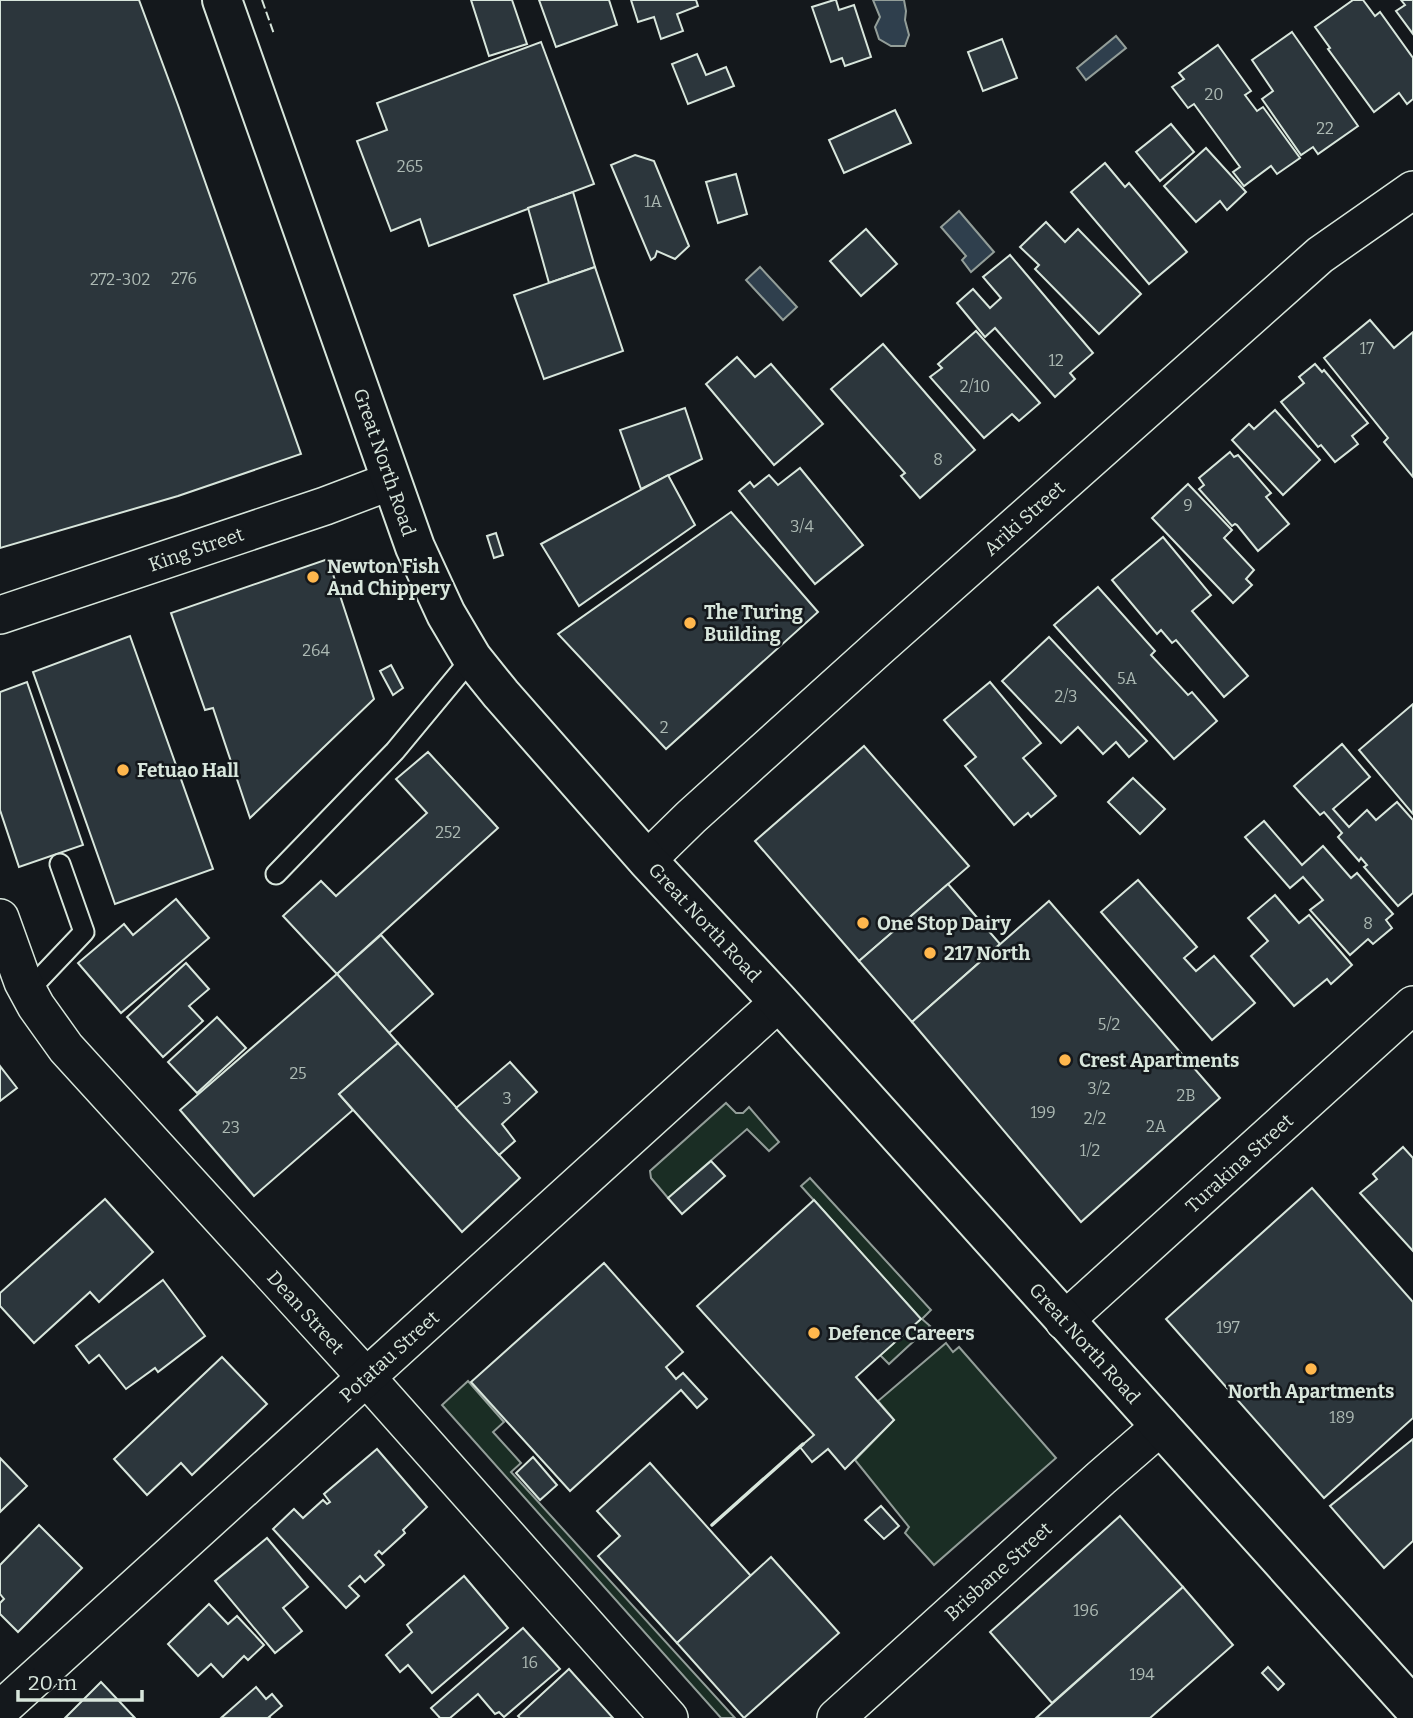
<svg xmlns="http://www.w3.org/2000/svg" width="1413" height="1718" font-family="Bitter,serif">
<rect width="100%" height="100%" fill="#14181c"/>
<!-- green -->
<g fill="#1a2d24" stroke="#939e99" stroke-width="2">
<polygon points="726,1103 736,1113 743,1113 749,1107 779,1142 769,1151 747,1129 668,1198 651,1178 650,1171"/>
<polygon points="810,1178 931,1310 922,1319 930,1326 889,1364 880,1355 921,1319 801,1186"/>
<polygon points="946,1343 953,1352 959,1347 1056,1458 934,1565 905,1533 909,1527 855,1460 894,1420 878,1401"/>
<polygon points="468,1381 504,1422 493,1432 521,1463 511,1472 735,1718 721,1718 442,1405"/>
</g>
<!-- water -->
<g fill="#2f3f4d" stroke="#939e99" stroke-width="2">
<polygon points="873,0 904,0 906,11 905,20 909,35 905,46 891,46 879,39 875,27 880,17"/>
<polygon points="1116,36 1126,48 1086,80 1077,68"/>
<polygon points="959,211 994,252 971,272 962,260 966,256 941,227"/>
<polygon points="760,267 797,307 783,320 746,280"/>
</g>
<!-- building -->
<g fill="#2c363c" stroke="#d8e6dc" stroke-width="2">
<polygon points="0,0 139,0 178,105 301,454 178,496 0,548"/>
<polygon points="471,0 512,0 527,44 489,56"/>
<polygon points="539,0 609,0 617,25 556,47"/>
<polygon points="631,0 696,0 698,6 677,14 683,31 661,39 654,17 638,22"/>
<polygon points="834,0 836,0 839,10 854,5 871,57 845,66 842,58 831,62 812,7"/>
<polygon points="1353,0 1363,0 1375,16 1380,12 1413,58 1413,99 1407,104 1399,93 1374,112 1328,49 1330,48 1315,27"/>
<polygon points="1401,0 1413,0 1413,34 1396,11 1405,5"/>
<polygon points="1292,32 1358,126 1318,154 1313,147 1301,155 1262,99 1273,91 1252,60"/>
<polygon points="1002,39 1017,78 983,91 968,52"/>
<polygon points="541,42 594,184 429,246 420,219 391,231 357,141 387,130 377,103"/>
<polygon points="1218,45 1251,91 1245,95 1257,111 1263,107 1300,158 1277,174 1271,166 1244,186 1233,172 1240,167 1194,104 1188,108 1172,87 1184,79 1179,73"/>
<polygon points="697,54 706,75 726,67 734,86 688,104 672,64"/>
<polygon points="895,110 911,143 844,173 829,140"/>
<polygon points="1171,124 1194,152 1160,181 1136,152"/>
<polygon points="1206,148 1246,192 1227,210 1220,201 1196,222 1164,186"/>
<polygon points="635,155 654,161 689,246 675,259 657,251 655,257 651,260 611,165"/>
<polygon points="1105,163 1125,187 1129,183 1187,252 1149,284 1071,192"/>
<polygon points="736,174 747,214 718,223 706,182"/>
<polygon points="573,192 595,267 549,283 528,208"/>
<polygon points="1046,222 1065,242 1078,229 1141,294 1099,334 1035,269 1039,265 1020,247"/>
<polygon points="866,229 897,264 861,296 830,261"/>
<polygon points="1010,255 1093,353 1070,373 1075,379 1055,397 995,328 985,337 957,303 973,289 990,308 1001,298 983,277"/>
<polygon points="595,267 623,351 544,379 514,295"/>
<polygon points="1370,320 1394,348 1413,332 1413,477 1384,442 1388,438 1324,358"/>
<polygon points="976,331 1040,403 1019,421 1012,414 984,438 930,377 942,368 938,364"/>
<polygon points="883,344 975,450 920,498 901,476 905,473 831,389"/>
<polygon points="737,357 755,377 771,364 823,424 774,465 706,384"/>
<polygon points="1315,364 1322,372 1324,370 1368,423 1352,436 1358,444 1335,462 1321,445 1318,447 1281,402 1304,383 1299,377"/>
<polygon points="685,408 702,459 641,489 620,430"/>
<polygon points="1275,410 1320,460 1283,495 1232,440 1249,424 1254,429"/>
<polygon points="1230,452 1234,457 1238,455 1271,493 1266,497 1289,524 1258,551 1237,525 1235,524 1232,526 1199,489 1204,485 1199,478"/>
<polygon points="800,468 863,545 815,584 739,491 750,482 754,487 769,475 778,485"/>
<polygon points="668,475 695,525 579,606 541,544"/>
<polygon points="1188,484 1232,530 1224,538 1254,570 1246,579 1252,585 1233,603 1152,518"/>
<polygon points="731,512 818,612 666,749 558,634"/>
<polygon points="496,533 503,555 494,558 487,536"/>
<polygon points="1163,537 1211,595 1192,611 1248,676 1224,697 1176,640 1172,643 1161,630 1157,634 1112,580"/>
<polygon points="328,559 374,699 250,818 213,708 205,710 171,613"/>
<polygon points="1098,587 1155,651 1151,655 1188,695 1192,692 1217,721 1174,759 1054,625"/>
<polygon points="130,636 213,869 115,904 33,672"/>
<polygon points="1049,637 1147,741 1129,757 1116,742 1103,754 1078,727 1061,743 1002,681"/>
<polygon points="391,665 403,688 393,695 380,671"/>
<polygon points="27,682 83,845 19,867 0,810 0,692"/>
<polygon points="990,682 1041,743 1023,758 1056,796 1031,817 1028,813 1014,825 965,766 976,757 944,720"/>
<polygon points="1413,704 1413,814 1359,750"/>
<polygon points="1342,744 1370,777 1333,809 1349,827 1367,810 1376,820 1397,802 1413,820 1413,893 1398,906 1364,867 1367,865 1361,858 1359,861 1338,837 1342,833 1324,812 1320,815 1294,786"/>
<polygon points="864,746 969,866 859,961 755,841"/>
<polygon points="428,752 498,828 337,974 283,916 321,881 336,896 427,813 396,779"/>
<polygon points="1133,778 1165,809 1140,834 1108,802"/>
<polygon points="1264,821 1302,865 1323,846 1351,878 1357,873 1393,914 1386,920 1392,928 1373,944 1368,939 1350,955 1310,910 1323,900 1303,877 1290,888 1245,837"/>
<polygon points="1138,880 1197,947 1184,958 1196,971 1214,956 1255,1003 1212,1040 1101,912"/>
<polygon points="948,884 1000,944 912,1022 859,961"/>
<polygon points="1275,895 1299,923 1309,915 1352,965 1331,984 1327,979 1294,1006 1251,956 1268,941 1248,918"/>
<polygon points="176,899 209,938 121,1013 78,963 124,924 133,935"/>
<polygon points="1049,901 1220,1098 1081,1222 912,1022"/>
<polygon points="381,935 433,994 389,1033 337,974"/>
<polygon points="186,963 209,989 189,1006 203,1021 163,1057 127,1017"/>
<polygon points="337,974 398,1043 339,1094 353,1110 254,1196 180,1110"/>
<polygon points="217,1017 246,1048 197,1093 168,1062"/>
<polygon points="398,1043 520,1178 462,1232 339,1094"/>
<polygon points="510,1062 537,1092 502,1124 515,1141 499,1155 456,1108"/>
<polygon points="0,1066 17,1088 0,1101"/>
<polygon points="1403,1147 1413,1158 1413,1251 1360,1193 1377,1179 1373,1174"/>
<polygon points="711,1161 725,1176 682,1214 668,1198"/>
<polygon points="1312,1188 1413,1302 1413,1418 1324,1498 1166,1319"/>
<polygon points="105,1199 153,1252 99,1302 90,1292 34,1343 0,1306 0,1293"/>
<polygon points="814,1200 921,1319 856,1377 894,1420 845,1469 828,1449 812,1462 800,1447 814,1435 697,1306"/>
<polygon points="604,1263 683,1352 666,1367 676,1379 683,1373 707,1399 697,1408 681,1390 570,1491 471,1382"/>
<polygon points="163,1280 205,1336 158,1372 155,1368 126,1389 99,1355 89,1363 76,1346"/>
<polygon points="222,1357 267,1404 192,1475 181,1463 147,1495 114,1459"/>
<polygon points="1413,1439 1413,1541 1384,1568 1330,1506"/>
<polygon points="377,1449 427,1507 403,1530 405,1533 382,1554 379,1551 375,1555 384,1565 365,1582 360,1576 349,1586 359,1596 346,1608 273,1529 294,1509 303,1518 323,1500 327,1504 330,1502 324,1494"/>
<polygon points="533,1457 557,1485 540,1500 516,1473"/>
<polygon points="0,1458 27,1486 0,1512"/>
<polygon points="650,1463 751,1576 677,1643 598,1556 620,1536 597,1511"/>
<polygon points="881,1506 899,1526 884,1539 865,1520"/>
<polygon points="1120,1516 1183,1587 1052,1703 990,1632"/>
<polygon points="39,1525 82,1568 18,1632 0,1614 0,1603 4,1599 0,1594 0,1565"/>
<polygon points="267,1538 308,1587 283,1608 302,1631 275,1653 215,1581"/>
<polygon points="771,1557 839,1633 744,1718 677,1643"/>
<polygon points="464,1576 508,1628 432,1693 408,1665 400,1672 386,1655 412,1632 407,1625"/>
<polygon points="1183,1587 1233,1645 1150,1718 1036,1718"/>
<polygon points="209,1604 228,1624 237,1616 264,1645 248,1660 244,1656 223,1677 211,1664 198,1676 168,1644"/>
<polygon points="523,1628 560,1669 504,1717 499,1712 495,1714 478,1694 450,1718 440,1718 431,1708"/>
<polygon points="1268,1667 1284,1684 1278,1690 1262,1673"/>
<polygon points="569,1669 613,1718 520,1718 518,1716"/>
<polygon points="101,1682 135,1718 65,1718"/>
<polygon points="256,1687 266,1699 272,1694 282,1706 269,1717 270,1718 221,1718"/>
</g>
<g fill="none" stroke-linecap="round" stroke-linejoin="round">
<defs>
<g id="service">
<polyline points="276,874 395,751 472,658"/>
<polyline points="28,991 84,932 60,864"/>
</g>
<g id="minor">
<polyline points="0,615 325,506 391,481"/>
<polyline points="647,860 691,817 876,650 1320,255 1413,190"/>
<polyline points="0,918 23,982 36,1006 66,1048 366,1377 669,1718"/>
<polyline points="1064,1321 1413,1005"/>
<polyline points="0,1710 779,1002"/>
<polyline points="836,1718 1101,1478 1161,1426"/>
</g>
<polyline id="primary" points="222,0 415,547 446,614 472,658 501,694 647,860 779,1002 1413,1707"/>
</defs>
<!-- service casing -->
<use href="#service" stroke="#d8e6dc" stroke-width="23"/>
<!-- minor casing -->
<use href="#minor" stroke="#d8e6dc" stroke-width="40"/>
<!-- primary casing -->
<use href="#primary" stroke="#d8e6dc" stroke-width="42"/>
<!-- service -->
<use href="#service" stroke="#14181c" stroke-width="19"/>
<!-- minor -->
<use href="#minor" stroke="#14181c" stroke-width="37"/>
<!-- primary -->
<use href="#primary" stroke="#14181c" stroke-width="38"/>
<!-- fence -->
<polyline stroke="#d8e6dc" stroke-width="2" stroke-dasharray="9 3.5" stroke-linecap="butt" points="262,0 274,34"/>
<!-- wall -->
<polyline stroke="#d8e6dc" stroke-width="3.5" points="712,1525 803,1444"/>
</g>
<!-- markers -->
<g fill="#ffb74d" stroke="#14181c" stroke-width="2.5">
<circle cx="313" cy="577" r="7"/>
<circle cx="690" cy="623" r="7"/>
<circle cx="123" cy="770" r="7"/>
<circle cx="863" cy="923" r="7"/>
<circle cx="930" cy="953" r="7"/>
<circle cx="1065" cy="1060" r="7"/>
<circle cx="814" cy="1333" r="7"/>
<circle cx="1311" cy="1369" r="7"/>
</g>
<g text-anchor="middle" stroke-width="5" stroke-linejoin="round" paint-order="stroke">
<!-- number labels -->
<g font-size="16" fill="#adbab4">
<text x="1214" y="100">20</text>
<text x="1325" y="134">22</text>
<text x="410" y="172">265</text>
<text x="653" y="207">1A</text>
<text x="184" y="284">276</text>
<text x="120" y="285">272-302</text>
<text x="1367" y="354">17</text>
<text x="1056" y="366">12</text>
<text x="975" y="392">2/10</text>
<text x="938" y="465">8</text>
<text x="1188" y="511">9</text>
<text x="802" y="532">3/4</text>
<text x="316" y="656">264</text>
<text x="1127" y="684">5A</text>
<text x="1066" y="702">2/3</text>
<text x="664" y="733">2</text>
<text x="448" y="838">252</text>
<text x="1368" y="929">8</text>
<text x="1109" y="1030">5/2</text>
<text x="298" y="1079">25</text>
<text x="1099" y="1094">3/2</text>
<text x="1186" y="1101">2B</text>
<text x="507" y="1104">3</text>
<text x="1043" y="1118">199</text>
<text x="1095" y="1124">2/2</text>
<text x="1156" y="1132">2A</text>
<text x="231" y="1133">23</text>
<text x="1090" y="1156">1/2</text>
<text x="1228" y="1333">197</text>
<text x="1342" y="1423">189</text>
<text x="1086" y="1616">196</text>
<text x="530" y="1668">16</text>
<text x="1142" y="1680">194</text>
</g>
<!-- street labels -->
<g font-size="19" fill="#d8e6dc" stroke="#14181c">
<text transform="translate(385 462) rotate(71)" y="7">Great North Road</text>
<text transform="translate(1024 518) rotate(-42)" y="7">Ariki Street</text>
<text transform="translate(196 549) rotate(-19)" y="7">King Street</text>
<text transform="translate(705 922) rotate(47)" y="7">Great North Road</text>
<text transform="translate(1239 1163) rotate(-42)" y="7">Turakina Street</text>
<text transform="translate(306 1312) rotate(48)" y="7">Dean Street</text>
<text transform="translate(1085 1343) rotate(48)" y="7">Great North Road</text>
<text transform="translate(389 1356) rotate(-42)" y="7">Potatau Street</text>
<text transform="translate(998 1571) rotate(-42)" y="7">Brisbane Street</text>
</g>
<!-- poi labels -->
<g font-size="19" font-weight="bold" fill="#d8e6dc" stroke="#14181c" text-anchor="start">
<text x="327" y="573">Newton Fish<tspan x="327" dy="22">And Chippery</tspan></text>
<text x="704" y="619">The Turing<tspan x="704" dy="22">Building</tspan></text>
<text x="137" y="777">Fetuao Hall</text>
<text x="877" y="930">One Stop Dairy</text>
<text x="944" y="960">217 North</text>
<text x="1079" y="1067">Crest Apartments</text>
<text x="828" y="1340">Defence Careers</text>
<text x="1311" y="1398" text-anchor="middle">North Apartments</text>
</g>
</g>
<!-- scale -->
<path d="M18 1690v10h124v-10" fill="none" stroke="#d8e6dc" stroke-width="3.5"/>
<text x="28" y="1690" font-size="21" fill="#d8e6dc" stroke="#14181c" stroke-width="5" paint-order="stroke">20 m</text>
</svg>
